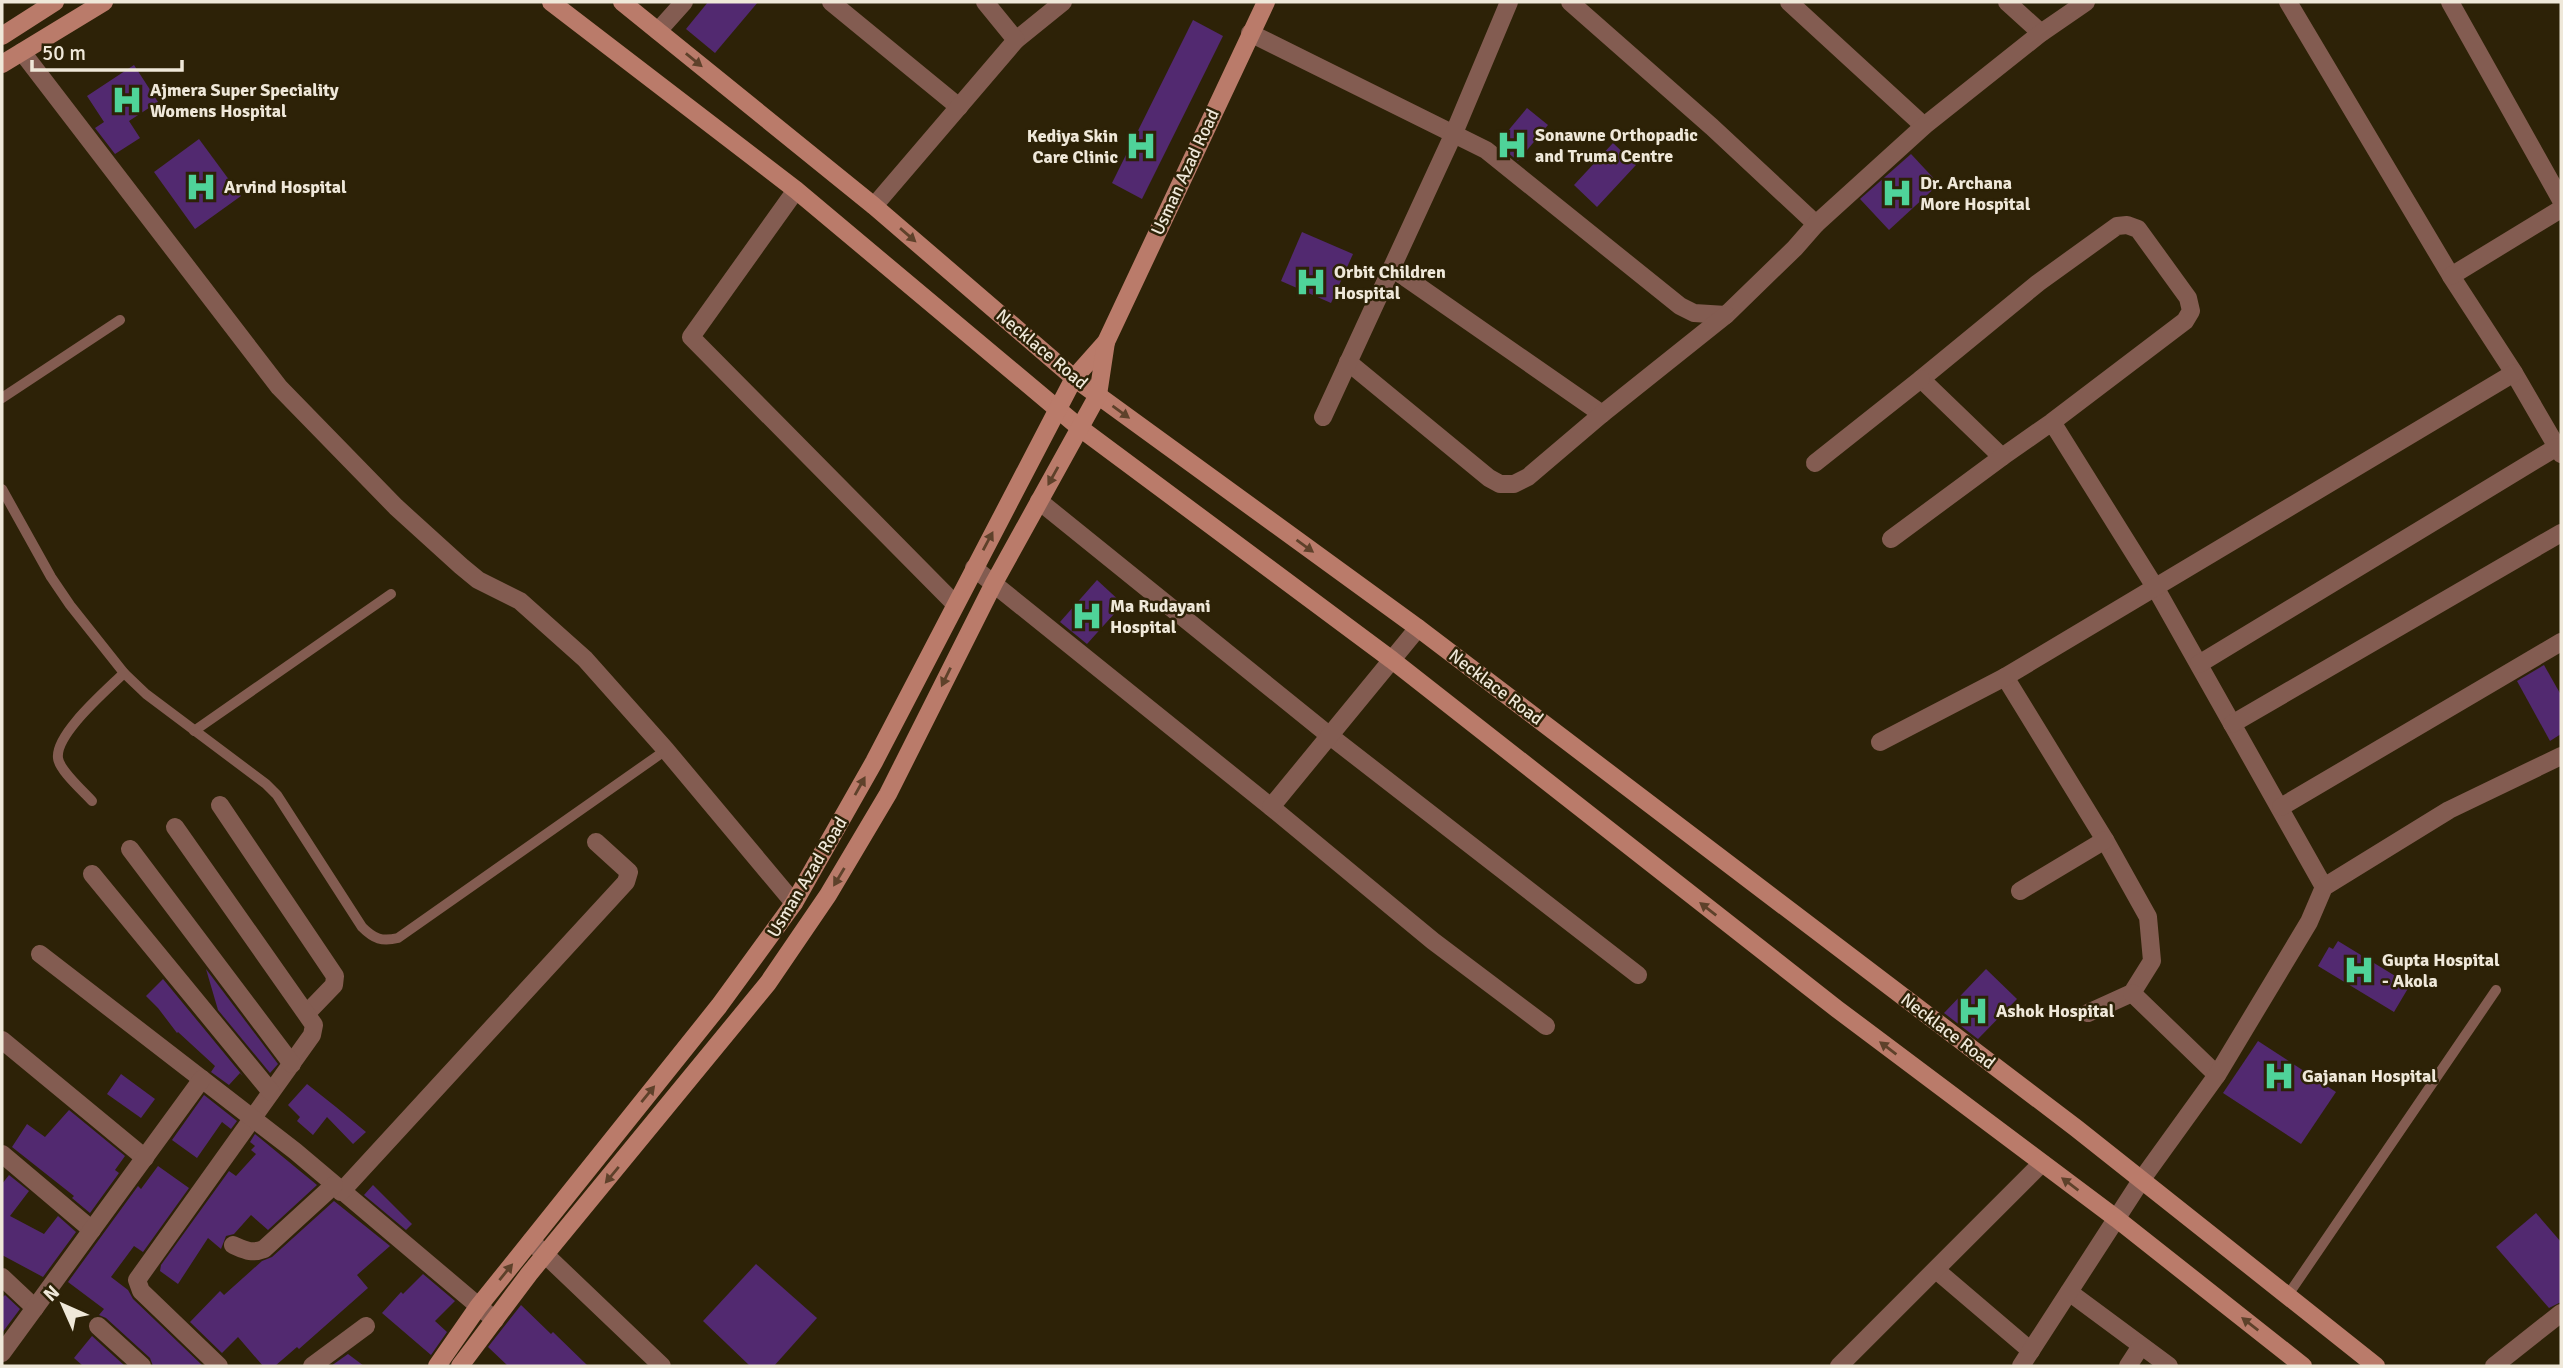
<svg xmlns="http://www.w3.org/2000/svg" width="2563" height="1368" font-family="Signika,sans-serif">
<rect width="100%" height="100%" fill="#2d2207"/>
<!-- building -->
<g fill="#522970">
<polygon points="708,2 758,2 715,53 686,29"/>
<polygon points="1193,20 1223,36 1142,199 1112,183"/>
<polygon points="134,65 158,102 129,121 140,138 115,154 95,128 104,122 87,96"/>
<polygon points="1527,108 1548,125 1518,161 1497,144"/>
<polygon points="199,139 241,196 195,229 154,172"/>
<polygon points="1613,143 1636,165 1597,207 1574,185"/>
<polygon points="1911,154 1939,184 1889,230 1860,199"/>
<polygon points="1302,232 1353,254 1331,303 1281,281"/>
<polygon points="1097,580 1123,604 1087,644 1060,622"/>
<polygon points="2544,665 2561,695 2561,734 2550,741 2517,681"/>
<polygon points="2338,941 2410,985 2394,1012 2318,966 2329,947 2333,949"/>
<polygon points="206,969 278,1064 270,1073 218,1010"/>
<polygon points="1986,969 2017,999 1978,1039 1944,1013"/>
<polygon points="163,979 243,1076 240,1073 229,1085 211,1072 215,1066 178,1032 177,1033 158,1008 146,996"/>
<polygon points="2258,1041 2336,1092 2301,1144 2223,1093"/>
<polygon points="121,1074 155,1099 141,1118 107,1094"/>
<polygon points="307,1084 336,1107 366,1132 353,1144 327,1117 313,1135 297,1121 300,1117 288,1105"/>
<polygon points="204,1095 237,1121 231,1129 222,1122 197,1158 172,1140"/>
<polygon points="69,1110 125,1156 115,1170 119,1173 90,1213 72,1198 74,1196 12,1147 27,1124 45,1137"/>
<polygon points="255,1134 317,1185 268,1230 251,1215 234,1234 226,1236 221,1249 208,1238 178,1284 160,1271 161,1265 229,1171 236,1176 256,1154 251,1150 255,1146 250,1142"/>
<polygon points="158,1166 189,1188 143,1252 134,1246 111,1277 128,1290 133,1299 203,1366 153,1366 150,1358 106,1318 99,1315 104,1309 68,1282 138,1186 141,1189"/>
<polygon points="9,1175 29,1191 10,1216 44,1234 58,1216 76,1232 43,1277 2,1255 2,1184"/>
<polygon points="373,1185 412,1224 406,1230 364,1195"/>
<polygon points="334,1201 390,1246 357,1275 368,1288 299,1349 297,1347 275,1366 263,1366 238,1337 222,1353 190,1322 220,1291 224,1295 262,1261 272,1257"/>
<polygon points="2536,1213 2561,1242 2561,1302 2549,1308 2496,1247"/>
<polygon points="756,1264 817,1318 774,1366 750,1366 703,1321"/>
<polygon points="423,1274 455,1301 435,1321 447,1332 431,1355 382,1313 401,1292 403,1294"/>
<polygon points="5,1295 20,1309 2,1333 2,1298"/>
<polygon points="521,1305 551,1334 553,1332 588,1366 508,1366 488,1347"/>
<polygon points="92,1336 125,1366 83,1366 74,1358"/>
<polygon points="348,1354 364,1366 331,1366"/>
</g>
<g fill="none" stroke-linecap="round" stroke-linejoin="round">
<!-- service -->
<g stroke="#835c51" stroke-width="10">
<polyline points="2,398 120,320"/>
<path d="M 2,489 L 51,577 L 70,605 L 124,673 L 146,694 L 266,784 L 277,795 L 362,927 C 374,939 382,942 398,938 L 666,750"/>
<polyline points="194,731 391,594"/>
<path d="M 92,801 C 83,791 59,770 58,758 C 55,734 107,690 124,673"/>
<polyline points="2288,1295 2496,990"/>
</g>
<!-- minor -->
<g stroke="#835c51" stroke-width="18">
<polyline points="831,2 959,107"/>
<polyline points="1570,2 1712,127 1816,224"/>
<polyline points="1789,2 1924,126"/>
<polyline points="2007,2 2041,33"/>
<polyline points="2288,2 2451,276 2514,373 2561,454"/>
<polyline points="2450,2 2561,200"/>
<polyline points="658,31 684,2"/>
<polyline points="1250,33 1486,150 1680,306 1694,313 1726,315 1795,248 1816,224 1924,126 2041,33 2086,2"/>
<polyline points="1016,40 1063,2"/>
<polyline points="796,190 691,337 955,604"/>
<polyline points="874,206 1016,40 985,2"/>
<polyline points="1392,268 1602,414"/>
<polyline points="2451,276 2561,209"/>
<polyline points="1348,362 1489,478 1500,484 1514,484 1528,477 1602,414 1726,315"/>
<polyline points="1323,417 1454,133 1509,2"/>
<polyline points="2052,422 2185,321 2191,311 2188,298 2138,229 2127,225 2117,226 2038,283 1921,379 2002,457 2052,422 2155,587 2324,887"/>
<polyline points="1815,463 1921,379"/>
<polyline points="1039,501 1330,736 1638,975"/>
<polyline points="1891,539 2002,457"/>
<polyline points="974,568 1271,807 1433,941 1546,1026"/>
<polyline points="2199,664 2557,447"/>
<polyline points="2005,677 2105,840 2148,917 2152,961 2132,993 2088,1013"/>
<polyline points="2232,724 2561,533"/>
<polyline points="1880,742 2005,677 2514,373"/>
<polyline points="220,805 335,976 334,985 307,1013"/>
<polyline points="1271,807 1418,628"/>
<polyline points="2281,807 2561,642"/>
<polyline points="175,827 314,1025 312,1035 137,1280 141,1291 219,1366"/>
<polyline points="130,849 292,1064"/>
<polyline points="92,874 271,1092"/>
<polyline points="2020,891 2105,840"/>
<polyline points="40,954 295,1151 495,1320"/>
<polyline points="2132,993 2217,1075"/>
<polyline points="2,1040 145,1158"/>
<polyline points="2,1154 92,1230"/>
<polyline points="341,1192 626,882 629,872 596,842"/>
<polyline points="531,1241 662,1366"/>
<path d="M 233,1245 C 245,1250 251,1254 264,1249 L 334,1185"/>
<polyline points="1936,1270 2031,1351"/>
<polyline points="2,1277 35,1308"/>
<polyline points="2069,1292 2169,1366"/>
<polyline points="98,1326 142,1366"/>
<polyline points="2,1353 202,1079"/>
<polyline points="312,1366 366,1326"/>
<polyline points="1839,1366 2042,1163"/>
<polyline points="2021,1366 2142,1179 2217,1075 2309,922 2324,887 2449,810 2561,756"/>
<polyline points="2128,1366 2141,1346"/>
<polyline points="2494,1366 2561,1313"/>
</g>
<!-- tertiary -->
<polyline stroke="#835c51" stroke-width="18" points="22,52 279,387 396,507 461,566 478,580 520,601 585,659 666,750 794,903"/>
<!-- secondary -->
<g stroke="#ba7b6a" stroke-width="18">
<polyline points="551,2 796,190 1080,428 1392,660 1837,1009 2117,1219 2303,1366"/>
<polyline points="622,2 874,206 1074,378 1418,628 2076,1128 2376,1366"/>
<polyline points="2,36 55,2"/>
<polyline points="2,64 104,2"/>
<polyline points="437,1366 478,1307 719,1006 794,903 874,762 1074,378 1106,342 1266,2"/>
<polyline points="460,1366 529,1274 768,983 828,895 888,794 994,583 1098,395 1106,342"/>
</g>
</g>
<!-- one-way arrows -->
<defs><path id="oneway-solid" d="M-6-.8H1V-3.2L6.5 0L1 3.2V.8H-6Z" transform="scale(1.75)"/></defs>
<g fill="#5e412a">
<use href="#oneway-solid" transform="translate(694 60) rotate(39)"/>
<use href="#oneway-solid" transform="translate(908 235) rotate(41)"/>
<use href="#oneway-solid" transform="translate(1121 412) rotate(36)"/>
<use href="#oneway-solid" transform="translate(1053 476) rotate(119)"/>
<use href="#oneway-solid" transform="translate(988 541) rotate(-62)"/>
<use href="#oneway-solid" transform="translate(1305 546) rotate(36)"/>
<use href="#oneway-solid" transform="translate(946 677) rotate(116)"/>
<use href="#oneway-solid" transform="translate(860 786) rotate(-61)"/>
<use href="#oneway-solid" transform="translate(839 877) rotate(121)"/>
<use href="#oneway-solid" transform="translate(1708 909) rotate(-142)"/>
<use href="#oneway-solid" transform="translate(1888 1048) rotate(-143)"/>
<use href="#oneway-solid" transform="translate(648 1094) rotate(-51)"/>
<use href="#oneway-solid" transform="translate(612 1175) rotate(130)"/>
<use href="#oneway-solid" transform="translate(2070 1184) rotate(-143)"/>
<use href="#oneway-solid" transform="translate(506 1272) rotate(-51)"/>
<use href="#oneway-solid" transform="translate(2250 1324) rotate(-142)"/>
</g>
<!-- icons -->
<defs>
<symbol id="hospital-bare" viewBox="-9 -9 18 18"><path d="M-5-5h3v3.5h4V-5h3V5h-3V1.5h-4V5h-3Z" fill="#4fd399" stroke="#2d2207" stroke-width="2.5" paint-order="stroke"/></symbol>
</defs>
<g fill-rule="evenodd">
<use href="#hospital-bare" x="105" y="78" width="44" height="44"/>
<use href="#hospital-bare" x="1490" y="123" width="44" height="44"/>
<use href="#hospital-bare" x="1119" y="124" width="44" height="44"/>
<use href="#hospital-bare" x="179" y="165" width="44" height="44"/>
<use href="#hospital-bare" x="1875" y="171" width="44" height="44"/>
<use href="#hospital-bare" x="1289" y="260" width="44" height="44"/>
<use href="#hospital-bare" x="1065" y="594" width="44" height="44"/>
<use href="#hospital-bare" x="2337" y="948" width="44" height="44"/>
<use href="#hospital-bare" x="1951" y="989" width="44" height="44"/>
<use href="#hospital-bare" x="2257" y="1054" width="44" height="44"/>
</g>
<g text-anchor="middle" stroke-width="5" stroke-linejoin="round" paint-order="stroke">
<!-- poi labels -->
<g font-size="18" font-weight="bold" fill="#efe8d9" stroke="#2d2207" text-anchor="start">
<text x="150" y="96">Ajmera Super Speciality<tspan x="150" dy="21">Womens Hospital</tspan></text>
<text x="1535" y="141">Sonawne Orthopadic<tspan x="1535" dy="21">and Truma Centre</tspan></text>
<text x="1118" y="142" text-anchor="end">Kediya Skin<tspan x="1118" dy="21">Care Clinic</tspan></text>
<text x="1920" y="189">Dr. Archana<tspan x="1920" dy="21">More Hospital</tspan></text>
<text x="224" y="193">Arvind Hospital</text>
<text x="1334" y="278">Orbit Children<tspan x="1334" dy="21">Hospital</tspan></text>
<text x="1110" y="612">Ma Rudayani<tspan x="1110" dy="21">Hospital</tspan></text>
<text x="2382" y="966">Gupta Hospital<tspan x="2382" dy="21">- Akola</tspan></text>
<text x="1996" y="1017">Ashok Hospital</text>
<text x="2302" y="1082">Gajanan Hospital</text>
</g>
<!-- street labels -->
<g font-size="18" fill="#efe8d9" stroke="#2d2207">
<text transform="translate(1185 172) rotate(-65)" y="6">Usman Azad Road</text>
<text transform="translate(1042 349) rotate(40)" y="6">Necklace Road</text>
<text transform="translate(1496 687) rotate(37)" y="6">Necklace Road</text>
<text transform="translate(807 877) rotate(-59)" y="6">Usman Azad Road</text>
<text transform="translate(1948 1031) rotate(37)" y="6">Necklace Road</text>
</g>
</g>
<!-- border -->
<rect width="2563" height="1368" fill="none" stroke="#efe8d9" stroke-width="7"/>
<!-- north arrow -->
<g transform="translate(63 1305) rotate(315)" stroke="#2d2207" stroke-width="5" paint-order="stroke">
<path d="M0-5L12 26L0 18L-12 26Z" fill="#efe8d9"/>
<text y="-10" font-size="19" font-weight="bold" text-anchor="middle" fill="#efe8d9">N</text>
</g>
<!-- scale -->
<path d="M32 60v10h150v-10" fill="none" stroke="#efe8d9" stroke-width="3.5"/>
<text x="42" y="60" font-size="21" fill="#efe8d9" stroke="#2d2207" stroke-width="5" paint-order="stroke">50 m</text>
</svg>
